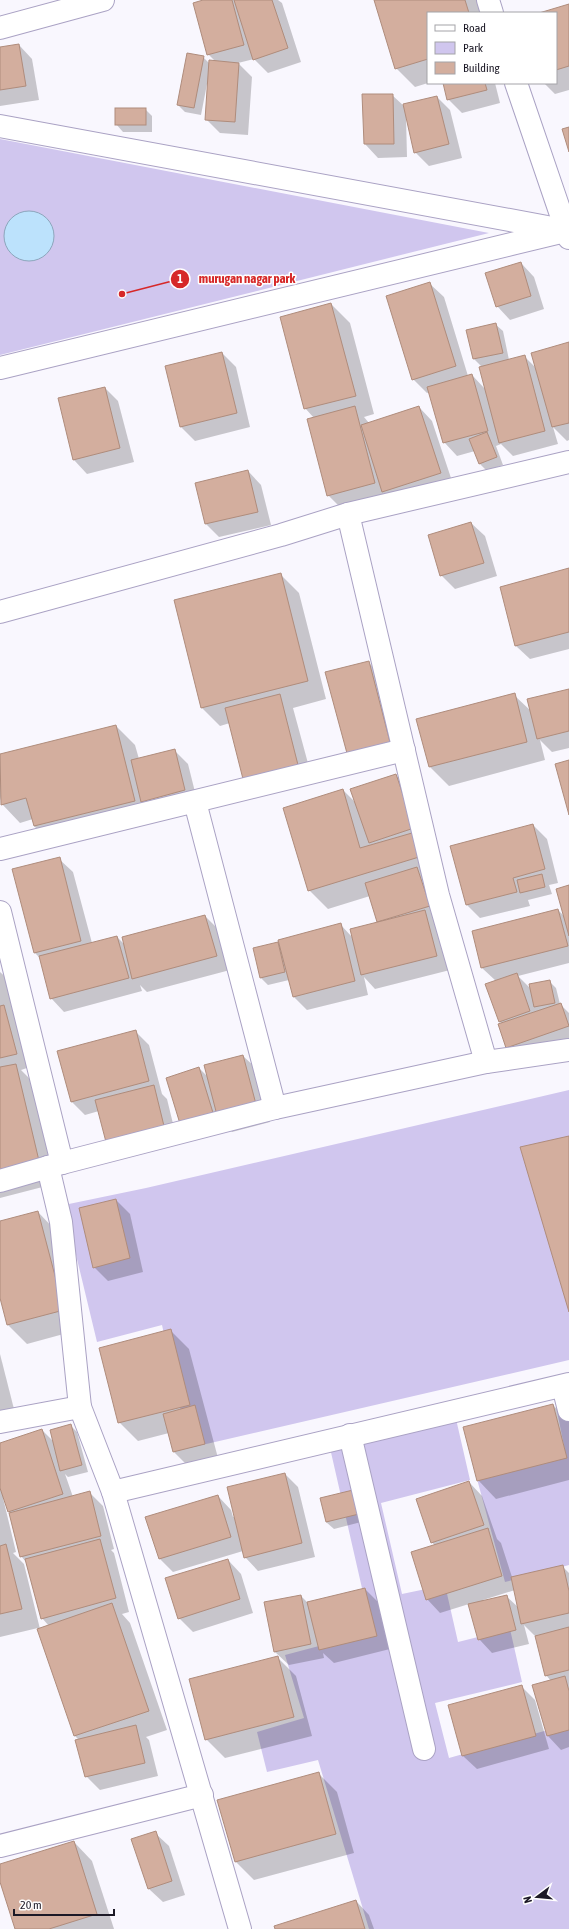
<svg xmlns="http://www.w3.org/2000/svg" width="569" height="1929" font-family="'Asap Condensed',sans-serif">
<rect width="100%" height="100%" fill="#f9f7fe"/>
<!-- green -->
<g fill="#d0c6ee">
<polygon points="0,139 489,233 0,355"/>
<polygon points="569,1090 569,1360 189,1448 162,1325 97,1342 64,1205 146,1188"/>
<polygon points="569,1392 569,1565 505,1582 477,1479 566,1456 554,1396"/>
<polygon points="456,1419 470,1480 381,1503 402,1594 445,1585 458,1642 510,1629 522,1682 435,1703 449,1758 569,1724 569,1929 369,1929 318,1760 267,1772 257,1732 304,1718 285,1655 372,1632 330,1448"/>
</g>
<!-- water -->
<circle fill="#bce2fc" stroke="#8ca6bc" cx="29" cy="236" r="25"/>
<!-- shadow -->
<g fill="#0003" fill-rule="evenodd">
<polygon points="207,0 278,0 282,3 301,62 268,73 254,59 238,63 252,77 248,135 220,133 206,119 208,84 207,84 201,115 185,112 178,105 203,57 210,64 216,62 208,54"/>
<polygon points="375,0 477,0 481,13 428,13 428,83 415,87 396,68"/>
<polygon points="569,5 569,90 555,94 544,83 556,83 556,13 543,13"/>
<polygon points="19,45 32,59 39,100 0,106 0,48"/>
<polygon points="444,83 495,83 500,103 462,113 448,99"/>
<polygon points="392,95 405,107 437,97 450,110 462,158 429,166 415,152 406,117 407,157 378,158 365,144"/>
<polygon points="145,109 152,116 152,132 123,132 116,124"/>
<polygon points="521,263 534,277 544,309 510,320 497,306"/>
<polygon points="430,284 444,297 468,376 472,375 485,389 482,367 474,359 467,330 495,324 503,331 509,360 524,356 536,368 569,343 569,440 567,441 553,427 558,444 513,456 501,444 496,446 503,465 487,471 480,464 475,451 457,456 444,442 430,392 427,393 413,379"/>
<polygon points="331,304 350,323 374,414 364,417 369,423 419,407 432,421 454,487 342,509 328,495 314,418 305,408"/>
<polygon points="222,353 236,367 250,427 195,441 181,427 167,367"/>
<polygon points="105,388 118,401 134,462 87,474 74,460 59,399"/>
<polygon points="248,471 261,485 271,525 219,537 206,524"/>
<polygon points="471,523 485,536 497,576 455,589 441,575"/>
<polygon points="569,569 569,649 530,659 516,646 501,587"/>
<polygon points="280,574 299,593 326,699 293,708 312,778 230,723 220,726 201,707"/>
<polygon points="368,662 382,676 404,759 363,770"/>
<polygon points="569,690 569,748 552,752 540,740 545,760 449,786 430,767 418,720 514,695 532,712"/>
<polygon points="116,726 135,745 139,759 174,750 188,764 198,804 53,845 34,826 33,819 20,823 2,804 0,797 0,755"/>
<polygon points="396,775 409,789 450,970 375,989 364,977 368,995 307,1010 294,997 289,980 268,985 261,978 277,943 281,947 340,924 352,937 378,923 370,896 328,909 309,890 343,790 357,804"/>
<polygon points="533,825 547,839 558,883 549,885 552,894 528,900 530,906 480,918 467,905"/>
<polygon points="59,859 73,872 92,943 117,937 125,945 205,916 219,930 230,970 147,992 140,985 142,991 64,1012 51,998 40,958 35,953 13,870"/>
<polygon points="569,886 569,963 518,976 531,989 549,981 556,988 560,1004 569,1013 569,1044 520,1061 506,1047 502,1024 500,1022 496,981 482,968 558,910 565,917"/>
<polygon points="0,972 11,982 30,1067 21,1070 34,1083 58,1183 0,1198"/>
<polygon points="135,1031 149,1045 162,1094 167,1099 177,1140 99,1111 85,1115 71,1101"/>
<polygon points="243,1056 257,1069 270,1122 232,1132 226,1125 227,1130 196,1140 182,1126 199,1068 208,1077"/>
<polygon points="116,1200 130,1214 143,1272 108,1281 94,1267"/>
<polygon points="38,1212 56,1231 82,1329 27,1344 8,1325 0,1294 0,1222"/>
<polygon points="171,1331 189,1349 218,1458 187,1465 174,1452 169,1433 138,1441 119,1422"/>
<polygon points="0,1354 15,1413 0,1416"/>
<polygon points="553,1405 569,1422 569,1480 496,1499 478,1480"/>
<path d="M 70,1425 L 77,1432 L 88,1472 L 68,1477 L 65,1474 L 73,1497 L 89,1492 L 103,1506 L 114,1549 L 111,1550 L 114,1553 L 129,1612 L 122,1614 L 130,1623 L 167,1730 L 146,1737 L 149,1740 L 158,1776 L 100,1790 L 86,1776 L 79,1740 L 75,1736 L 38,1628 L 0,1637 L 0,1444 L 42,1430 L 54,1442 ZM 5,1497 L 21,1556 L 26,1562 L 42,1618 L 49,1626 L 40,1629 L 24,1564 L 13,1553 L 16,1552 L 3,1498 Z"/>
<polygon points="285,1474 298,1487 315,1557 258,1571 245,1557 243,1551 173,1572 159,1558 218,1496 231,1510 233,1517 235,1516"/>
<path d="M 469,1482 L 482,1496 L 497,1539 L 501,1543 L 512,1577 L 563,1567 L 569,1573 L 569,1747 L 561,1750 L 548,1736 L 534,1686 L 551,1681 L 546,1675 L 536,1637 L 524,1625 L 529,1644 L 492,1653 L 479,1639 L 469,1604 L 440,1613 L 427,1599 L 435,1546 L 432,1542 ZM 515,1590 L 519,1608 L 506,1596 L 483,1601 L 483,1600 Z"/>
<polygon points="353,1491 365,1521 334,1529 326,1522"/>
<polygon points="228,1560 241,1574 253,1613 193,1632 179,1618"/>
<polygon points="365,1589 378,1602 390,1649 334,1663 323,1653 324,1658 289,1665 275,1652 301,1596 308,1603"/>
<polygon points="277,1657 296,1676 312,1736 225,1758 206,1739"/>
<polygon points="521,1686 535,1700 549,1749 477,1769 463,1756"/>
<polygon points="318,1773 337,1792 354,1853 254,1880 236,1862"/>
<polygon points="155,1833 169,1846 185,1895 163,1902 149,1889 133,1840"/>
<polygon points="74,1842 92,1861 114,1929 16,1929 0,1879 0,1865"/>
<polygon points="356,1901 369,1915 374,1929 276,1929"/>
</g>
<!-- building -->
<g fill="#d3ae9e" stroke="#af8c7c">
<polygon points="203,0 232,0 244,45 207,55 193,3"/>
<polygon points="234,0 272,0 288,48 253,60"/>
<polygon points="374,0 465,0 469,13 428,13 428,59 395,69"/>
<polygon points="569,4 569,66 556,70 556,13 539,13"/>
<polygon points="19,44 26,86 0,90 0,47"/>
<polygon points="187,53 204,56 194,108 177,105"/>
<polygon points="209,60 239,63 235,122 205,120"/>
<polygon points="443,83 485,83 487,90 447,100"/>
<polygon points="362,94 393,94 394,144 364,144"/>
<polygon points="437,96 449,144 414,153 403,104"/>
<rect x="115" y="108" width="31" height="17"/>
<polygon points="569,127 569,152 562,129"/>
<polygon points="521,262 531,296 496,307 485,273"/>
<polygon points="430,282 456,366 412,380 386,296"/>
<polygon points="331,303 356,396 304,409 280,317"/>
<polygon points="496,323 503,353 473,359 466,330"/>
<polygon points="569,342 569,423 552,427 531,353"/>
<polygon points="222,352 237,413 180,427 165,366"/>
<polygon points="525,355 545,431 499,443 479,367"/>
<polygon points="472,374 488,431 443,443 427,387"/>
<polygon points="105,387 120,448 73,460 58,398"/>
<polygon points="355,406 375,483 327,496 307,419"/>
<polygon points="419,406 441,473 382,492 361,425"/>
<polygon points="487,432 497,457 479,464 469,439"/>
<polygon points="248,470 258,512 205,524 195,483"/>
<polygon points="471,522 484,563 440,576 428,535"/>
<polygon points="569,568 569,632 515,646 500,587"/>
<polygon points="281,573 308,681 201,708 174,600"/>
<polygon points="369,661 391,746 348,757 325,672"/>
<polygon points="569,689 569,731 537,739 527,699"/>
<polygon points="515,693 527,742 429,767 416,719"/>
<polygon points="280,694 298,765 243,779 225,708"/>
<polygon points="116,725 135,801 34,826 26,798 1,805 0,754"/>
<polygon points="175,749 185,790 141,802 131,760"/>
<polygon points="569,760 569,815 555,764"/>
<polygon points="396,774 414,828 369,843 350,789"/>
<polygon points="343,789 360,848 412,833 419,857 308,891 283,808"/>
<polygon points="533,824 545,869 513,878 517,892 466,905 450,846"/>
<polygon points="60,857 81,941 34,953 12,869"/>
<polygon points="417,867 430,906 377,922 365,883"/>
<polygon points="542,874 545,887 520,893 517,880"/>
<polygon points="569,885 569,936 556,889"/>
<polygon points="558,909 568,946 481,968 472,931"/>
<polygon points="425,910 437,956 361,975 350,929"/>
<polygon points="205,915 217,956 132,979 122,937"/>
<polygon points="341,923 355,981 293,997 278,940"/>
<polygon points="117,936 129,978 50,999 39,956"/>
<polygon points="278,942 285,972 260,978 253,948"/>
<polygon points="517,973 530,1011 499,1022 485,984"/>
<polygon points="550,980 555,1003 534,1007 529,984"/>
<polygon points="561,1003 569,1026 506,1048 498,1024"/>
<polygon points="4,1005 17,1054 0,1058 0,1006"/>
<polygon points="136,1030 149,1081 71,1102 57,1051"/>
<polygon points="243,1055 257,1108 218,1119 204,1065"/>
<polygon points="16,1064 40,1165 0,1175 0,1067"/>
<polygon points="199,1067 214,1116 181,1127 166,1078"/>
<polygon points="154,1085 164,1126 106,1142 95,1100"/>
<polygon points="569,1136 569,1312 520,1147"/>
<polygon points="116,1199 130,1258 93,1268 79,1208"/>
<polygon points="38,1211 64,1310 7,1325 0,1298 0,1221"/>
<polygon points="171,1329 190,1405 118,1423 99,1348"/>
<polygon points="553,1404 567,1458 477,1481 463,1427"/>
<polygon points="195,1405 205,1444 173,1452 163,1414"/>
<polygon points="71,1424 82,1465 60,1471 50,1430"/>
<polygon points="42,1429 63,1494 8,1512 0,1488 0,1443"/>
<polygon points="285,1473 302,1543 244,1558 227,1487"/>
<polygon points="469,1481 484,1525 431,1543 416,1499"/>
<polygon points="353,1490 359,1514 326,1522 320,1498"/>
<polygon points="90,1491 101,1536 20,1557 9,1513"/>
<polygon points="218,1495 231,1537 159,1559 145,1517"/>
<polygon points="488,1528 502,1576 426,1600 411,1552"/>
<polygon points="100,1539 116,1598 41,1619 25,1559"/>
<polygon points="6,1544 22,1609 0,1614 0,1546"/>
<polygon points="228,1559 240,1599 178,1619 165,1578"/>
<polygon points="563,1565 569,1591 569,1613 521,1624 511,1577"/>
<polygon points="365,1588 377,1636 319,1650 307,1602"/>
<polygon points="301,1595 311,1644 274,1652 264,1602"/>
<polygon points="507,1595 516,1630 478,1640 468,1604"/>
<polygon points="112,1603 149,1711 74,1736 37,1629"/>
<polygon points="569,1627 569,1670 545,1676 535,1636"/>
<polygon points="278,1656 294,1717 205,1740 189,1679"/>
<polygon points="565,1676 569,1691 569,1730 547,1736 532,1685"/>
<polygon points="522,1685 536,1736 462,1756 448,1705"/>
<polygon points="136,1725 145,1763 85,1777 75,1740"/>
<polygon points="319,1772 336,1834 235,1862 217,1800"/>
<polygon points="156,1831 172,1881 148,1889 131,1839"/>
<polygon points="74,1841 97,1914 49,1929 15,1929 0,1882 0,1864"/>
<polygon points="356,1900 365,1929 275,1929 274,1926"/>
</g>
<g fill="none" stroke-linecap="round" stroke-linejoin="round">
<defs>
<g id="minor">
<polyline points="488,0 492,13"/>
<polyline points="0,28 103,0"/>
<polyline points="516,83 569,238"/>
<polyline points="0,126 558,229"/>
<polyline points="0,368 565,231"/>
<polyline points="348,514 438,895 486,1062"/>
<polyline points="0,612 281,535 348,514 569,462"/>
<polyline points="195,802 275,1108"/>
<polyline points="0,849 404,750"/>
<polyline points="0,912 62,1163"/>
<polyline points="48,1167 61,1222 80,1407"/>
<polyline points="0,1181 62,1163 275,1108 486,1062 569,1050"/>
<polyline points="563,1386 569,1410"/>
<polyline points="0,1422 80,1407 113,1492"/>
<polyline points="350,1435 424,1749"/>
<polyline points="0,1846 202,1795"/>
<polyline points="240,1929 113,1492 569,1384"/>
</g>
</defs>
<!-- minor casing -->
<use href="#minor" stroke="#aaa2c4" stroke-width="24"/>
<!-- minor -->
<use href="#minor" stroke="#fff" stroke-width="22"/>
</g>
<!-- callouts -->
<path fill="none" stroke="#d62828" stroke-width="1.5" d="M122 294L180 279"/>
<g fill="#d62828" stroke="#fff" stroke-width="1.5">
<circle cx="122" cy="294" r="4"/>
<circle cx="180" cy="279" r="10"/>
</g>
<g font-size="12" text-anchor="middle" font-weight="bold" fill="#fff">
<text x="180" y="283">1</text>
</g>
<g font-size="13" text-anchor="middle" font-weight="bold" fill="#d62828" stroke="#fff" stroke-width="3" stroke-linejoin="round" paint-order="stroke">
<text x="247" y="283">murugan nagar park</text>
</g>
<!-- legend -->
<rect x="427" y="12" width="130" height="72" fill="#ffffff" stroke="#a4a3a8"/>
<rect x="435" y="25" width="20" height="6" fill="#ffffff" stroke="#a4a3a8"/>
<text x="463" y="32" font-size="12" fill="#1c1926">Road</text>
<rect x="435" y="42" width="20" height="12" fill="#d0c6ee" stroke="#a4a3a8"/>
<text x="463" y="52" font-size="12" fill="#1c1926">Park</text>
<rect x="435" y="62" width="20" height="12" fill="#d3ae9e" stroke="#a4a3a8"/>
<text x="463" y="72" font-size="12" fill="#1c1926">Building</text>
<!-- north arrow -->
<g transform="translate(537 1897) rotate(254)" stroke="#ffffff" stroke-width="3" paint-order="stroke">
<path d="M0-3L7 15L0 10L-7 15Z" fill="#1c1926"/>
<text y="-6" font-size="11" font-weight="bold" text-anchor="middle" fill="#1c1926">N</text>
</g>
<!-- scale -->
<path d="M14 1909v6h100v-6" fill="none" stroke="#1c1926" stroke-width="2"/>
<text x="20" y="1909" font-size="12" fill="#1c1926" stroke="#ffffff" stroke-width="3" paint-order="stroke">20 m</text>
</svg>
